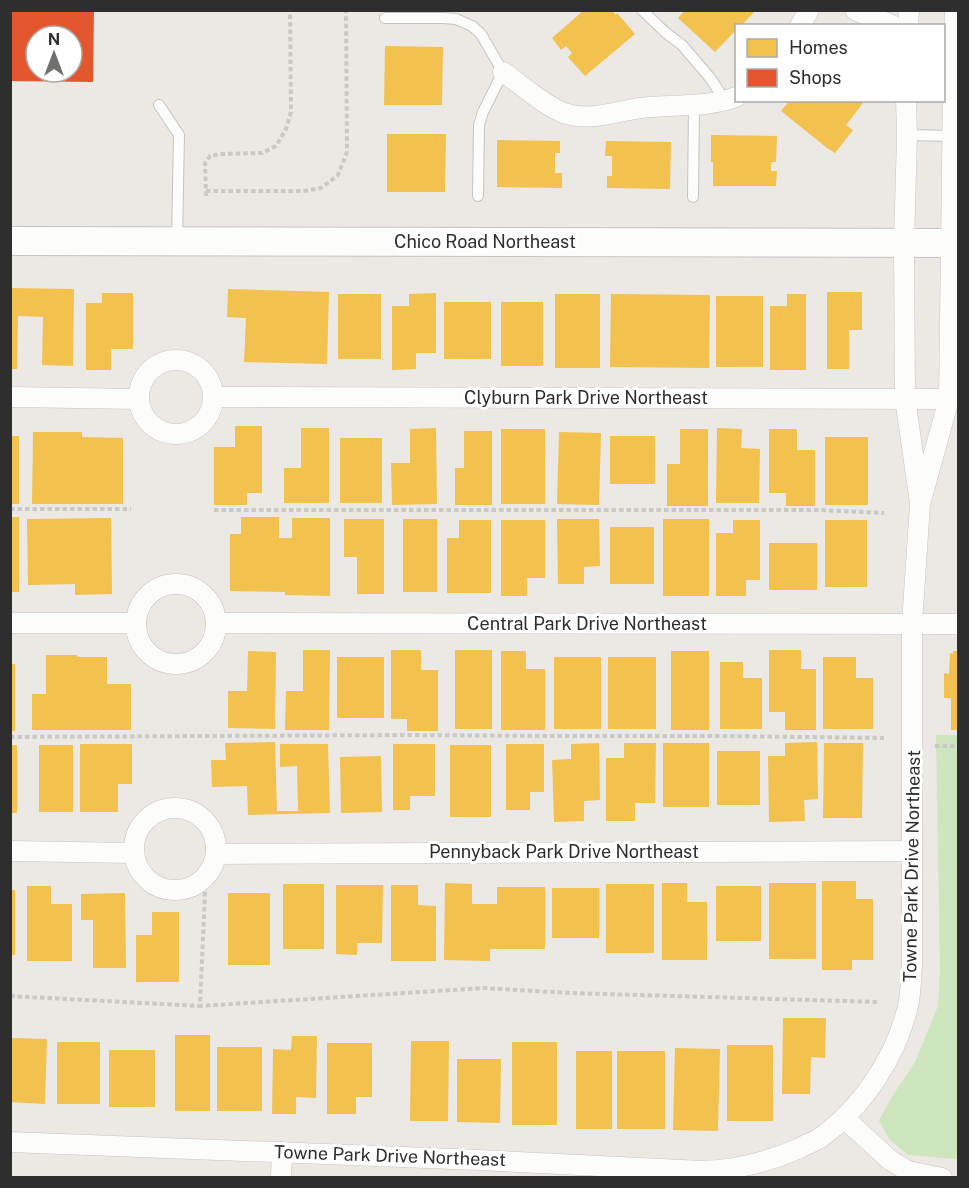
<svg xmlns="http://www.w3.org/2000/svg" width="969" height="1188" font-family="'Public Sans',sans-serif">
<rect width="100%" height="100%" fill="#ece8e4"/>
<!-- green -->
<polygon fill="#cee6be" points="936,735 958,735 958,1159 955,1159 908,1155 890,1140 879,1121 891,1098 915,1062 938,1006 940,971"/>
<!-- homes -->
<g fill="#f2c14e">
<polygon points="584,10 612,10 616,15 617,13 635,34 585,76 568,57 572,53 566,46 561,50 552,38"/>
<polygon points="685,10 756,10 741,26 736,26 736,30 715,52 678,18"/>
<polygon points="385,46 443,47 442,105 384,105"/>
<polygon points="790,100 860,100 863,103 846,125 853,130 835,153 827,148 781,111"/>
<polygon points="387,134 446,134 445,192 387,192"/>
<polygon points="711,135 777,136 776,162 771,162 771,171 777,171 776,186 713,186 713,162 711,162"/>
<polygon points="497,140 560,141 560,153 555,153 555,173 562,173 562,188 497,187"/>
<polygon points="606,141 671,142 670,189 607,188 607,176 612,176 612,156 605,156"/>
<polygon points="10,288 74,289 73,366 42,365 43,317 18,316 17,369 10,369"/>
<polygon points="228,289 329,292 327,364 244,362 246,318 227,317"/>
<polygon points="827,292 862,292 862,330 849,330 849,369 827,369"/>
<polygon points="102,293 133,293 133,349 111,349 111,370 86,370 86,303 102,303"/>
<polygon points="436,293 436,353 416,353 416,369 392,370 392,306 409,306 409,294"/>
<rect x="338" y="294" width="43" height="65"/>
<rect x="555" y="294" width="45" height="74"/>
<polygon points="611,294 710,295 709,368 610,367"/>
<polygon points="787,294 806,294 806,370 770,370 770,306 787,306"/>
<rect x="716" y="296" width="47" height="71"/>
<rect x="444" y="302" width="47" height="57"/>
<rect x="501" y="302" width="42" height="64"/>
<polygon points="235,426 262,426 262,493 247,493 247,505 214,505 214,447 235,447"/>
<polygon points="301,428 329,428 329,503 284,503 284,468 301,468"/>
<polygon points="436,428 437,504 392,505 391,463 410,463 410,429"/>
<polygon points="717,428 742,429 741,448 760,449 759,503 716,503"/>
<rect x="501" y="429" width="44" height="75"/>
<polygon points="680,429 708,429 708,506 667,506 667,464 680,464"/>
<polygon points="769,429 797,429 797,450 815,450 815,506 786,506 786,493 769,493"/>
<polygon points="464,431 492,431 492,505 455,505 455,468 464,468"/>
<polygon points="33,432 82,432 82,437 123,438 123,504 32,504"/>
<polygon points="559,432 601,433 599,505 557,504"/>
<rect x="10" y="436" width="9" height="68"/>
<rect x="610" y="436" width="45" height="48"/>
<rect x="825" y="437" width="43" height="68"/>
<rect x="340" y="438" width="42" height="65"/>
<rect x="10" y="517" width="9" height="75"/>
<polygon points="241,517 279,517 279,538 292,538 292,518 330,518 330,596 285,595 285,592 230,591 230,534 241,534"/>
<polygon points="111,518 112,594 75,595 75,584 28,585 27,519"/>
<polygon points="344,519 384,519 384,594 357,594 357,557 344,557"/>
<rect x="403" y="519" width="34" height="73"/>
<polygon points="557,519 599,519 600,566 584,567 584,584 558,584"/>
<rect x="663" y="519" width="46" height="77"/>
<polygon points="459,520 491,520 491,593 447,593 447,538 459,538"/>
<polygon points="501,520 545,520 545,578 527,578 527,596 501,596"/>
<polygon points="733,520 760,520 760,580 746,580 746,596 716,596 716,533 733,533"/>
<rect x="825" y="520" width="42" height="67"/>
<rect x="610" y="527" width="44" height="57"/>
<rect x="769" y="543" width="48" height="47"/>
<polygon points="303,650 330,650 329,730 285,730 286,691 303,691"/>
<polygon points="391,650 421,650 421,670 438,670 438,731 407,731 407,719 391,719"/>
<rect x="455" y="650" width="37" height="79"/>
<polygon points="769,650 801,650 801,669 816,669 816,730 785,730 785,712 769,712"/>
<polygon points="248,651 276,652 275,729 228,728 228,691 247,691"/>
<polygon points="501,651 526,651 526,669 545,669 545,730 501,730"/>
<rect x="671" y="651" width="38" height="79"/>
<polygon points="953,651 958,651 958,730 951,730 951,698 944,698 944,673 949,674 950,653 953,654"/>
<polygon points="46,655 77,655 77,657 107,657 107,684 131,684 131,730 32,730 32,694 46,694"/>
<rect x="337" y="657" width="47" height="61"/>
<rect x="554" y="657" width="47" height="72"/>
<rect x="608" y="657" width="48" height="72"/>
<polygon points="823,657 856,657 856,678 873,678 873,729 823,729"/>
<polygon points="720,662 743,662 743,678 762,678 762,729 720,729"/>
<rect x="10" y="664" width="5" height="67"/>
<polygon points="275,742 277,811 298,811 297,766 280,767 280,744 328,744 330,813 248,815 247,786 212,787 211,760 226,760 225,743"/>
<polygon points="817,742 818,799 804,800 805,821 769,822 768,756 785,756 785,743"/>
<polygon points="599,743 600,800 584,801 584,821 554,822 552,760 571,759 571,744"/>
<polygon points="624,743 656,743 655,803 635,803 635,821 606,821 606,758 624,758"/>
<rect x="663" y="743" width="46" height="64"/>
<polygon points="824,743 863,743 862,818 823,818"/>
<polygon points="80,744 132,744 132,784 118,784 118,812 80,812"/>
<polygon points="393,744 435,744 435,796 410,796 410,810 393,810"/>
<polygon points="506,744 544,744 544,792 530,792 530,810 506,810"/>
<rect x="10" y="745" width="7" height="68"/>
<rect x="39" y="745" width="34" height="67"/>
<rect x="450" y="745" width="41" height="72"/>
<rect x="717" y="751" width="43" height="54"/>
<polygon points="381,756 382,812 341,813 340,757"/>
<polygon points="822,881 856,881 856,899 873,899 873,960 852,960 852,970 822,970"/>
<polygon points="445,883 472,884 472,904 497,904 497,887 545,887 545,949 490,949 490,961 444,960"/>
<polygon points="662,883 687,883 687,902 707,902 707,960 662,960"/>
<rect x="769" y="883" width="47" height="76"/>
<rect x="283" y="884" width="41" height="65"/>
<rect x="606" y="884" width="48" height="69"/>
<polygon points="336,885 383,885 382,943 357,943 357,955 336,954"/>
<polygon points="391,885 418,885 418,905 436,906 436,961 391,961"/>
<polygon points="27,886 51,886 51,904 72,904 72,961 27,961"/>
<rect x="716" y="886" width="45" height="55"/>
<rect x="552" y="888" width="47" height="50"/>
<rect x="10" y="890" width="5" height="65"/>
<polygon points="125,893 126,968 93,968 93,920 81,920 81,894"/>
<rect x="228" y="893" width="42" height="72"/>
<polygon points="152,912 179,912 179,982 136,982 136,935 152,935"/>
<polygon points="783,1018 826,1018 825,1058 811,1057 810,1094 782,1094"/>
<rect x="175" y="1035" width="35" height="76"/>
<polygon points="292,1036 317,1036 316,1098 296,1097 296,1114 272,1114 273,1049 291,1050"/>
<polygon points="10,1038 47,1039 45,1104 10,1102"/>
<polygon points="411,1041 449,1041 448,1121 410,1121"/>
<rect x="57" y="1042" width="43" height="62"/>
<rect x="512" y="1042" width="45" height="83"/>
<polygon points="327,1043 372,1043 372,1097 356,1097 356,1114 327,1114"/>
<rect x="727" y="1045" width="46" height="76"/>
<rect x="217" y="1047" width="45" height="64"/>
<polygon points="675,1048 720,1049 718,1131 673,1130"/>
<rect x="109" y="1050" width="46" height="57"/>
<rect x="576" y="1051" width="36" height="78"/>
<rect x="617" y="1051" width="48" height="78"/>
<polygon points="457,1059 501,1059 500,1123 457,1122"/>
</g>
<!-- shops -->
<path fill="#e4572e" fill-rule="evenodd" d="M 10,10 L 94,10 L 93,82 L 10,81 ZM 36,36 L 72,36 L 72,72 L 36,72 Z"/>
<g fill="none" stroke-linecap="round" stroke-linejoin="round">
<defs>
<g id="lane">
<polyline points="642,10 666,33 682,45 711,79 725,101"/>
<polyline points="385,18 443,18 456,19 472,26 481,34 503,72 483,112 479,125 478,196"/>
<polyline points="159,105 179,135 177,240"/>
<polyline points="907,135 952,136"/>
<polyline points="693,197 694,105"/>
</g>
<g id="street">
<polyline points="855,10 894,26"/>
<polyline points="800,26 809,10"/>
<polyline points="908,26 909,10"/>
<path d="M 503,72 C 523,86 542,104 564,113 C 589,122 617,111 641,108 C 673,104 707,108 736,97"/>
<polyline points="906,100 907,135 904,243 905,398 919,496"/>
<circle cx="176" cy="397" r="37"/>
<polyline points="10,397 139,399"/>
<polyline points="214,397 958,399"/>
<circle cx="176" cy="624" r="40"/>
<polyline points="10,623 136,623"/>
<polyline points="216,623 958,624"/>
<circle cx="175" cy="849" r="41"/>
<polyline points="10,851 134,853"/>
<polyline points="217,854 911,851"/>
<polyline points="844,1118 890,1160 908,1171 942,1178"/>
<path d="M 10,1142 L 479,1160 L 702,1171 C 736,1170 768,1162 800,1148 C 806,1144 814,1142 820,1138 C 863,1107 896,1057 908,1006 C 911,992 911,978 912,965 L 912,624 L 920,504 L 949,399 L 953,94 L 955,10"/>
<polyline points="281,1178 282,1152"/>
</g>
<polyline id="secondary" points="10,241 958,243"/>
</defs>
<!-- lane casing -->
<use href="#lane" stroke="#c5c4c5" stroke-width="12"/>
<!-- street casing -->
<use href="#street" stroke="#c5c4c5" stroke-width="21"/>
<!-- secondary casing -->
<use href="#secondary" stroke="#c5c4c5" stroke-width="30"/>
<!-- path -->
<g stroke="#c9c9c8" stroke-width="4" stroke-dasharray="4.5 3" stroke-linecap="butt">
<polyline points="206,191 303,191 321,188 338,175 347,152 346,10"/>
<polyline points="206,196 205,163 210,156 220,154 262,153 276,146 286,129 291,112 290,10"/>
<polyline points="10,509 131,509"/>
<polyline points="214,510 819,510 884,513"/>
<polyline points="10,737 403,735 547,736 721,736 884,738"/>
<polyline points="935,746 958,746"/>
<polyline points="205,892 200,1006 483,988 570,993 878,1002"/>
<polyline points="10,996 200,1006"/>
</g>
<!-- lane -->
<use href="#lane" stroke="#fcfcfb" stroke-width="10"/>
<!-- street -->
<use href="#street" stroke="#fcfcfb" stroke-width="20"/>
<!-- secondary -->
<use href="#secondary" stroke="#fcfcfb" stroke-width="28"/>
</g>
<g text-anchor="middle" stroke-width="6" stroke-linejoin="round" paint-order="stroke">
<!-- street labels -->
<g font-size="18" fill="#2e2e2e" stroke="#fff">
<text x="485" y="248">Chico Road Northeast</text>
<text x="586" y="404">Clyburn Park Drive Northeast</text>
<text x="587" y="630">Central Park Drive Northeast</text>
<text x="564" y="858">Pennyback Park Drive Northeast</text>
<text transform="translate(912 866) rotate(-89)" y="6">Towne Park Drive Northeast</text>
<text transform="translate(390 1156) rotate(2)" y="6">Towne Park Drive Northeast</text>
</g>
</g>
<!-- border -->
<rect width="969" height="1188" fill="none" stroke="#2e2e2e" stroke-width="24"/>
<!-- legend -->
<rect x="735" y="24" width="210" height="78" fill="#ffffff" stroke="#ababab" stroke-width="1.5"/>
<rect x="747" y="39" width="30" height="18" fill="#f2c14e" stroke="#ababab" stroke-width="1.5"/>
<text x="789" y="54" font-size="18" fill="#2e2e2e">Homes</text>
<rect x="747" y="69" width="30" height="18" fill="#e4572e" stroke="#ababab" stroke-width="1.5"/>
<text x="789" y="84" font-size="18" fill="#2e2e2e">Shops</text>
<!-- north arrow -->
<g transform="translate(54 54)"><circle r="28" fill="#ffffff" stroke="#ababab" stroke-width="1.5"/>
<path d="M0-4.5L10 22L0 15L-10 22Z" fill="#706f6e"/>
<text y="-9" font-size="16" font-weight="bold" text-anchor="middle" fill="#2e2e2e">N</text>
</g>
</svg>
